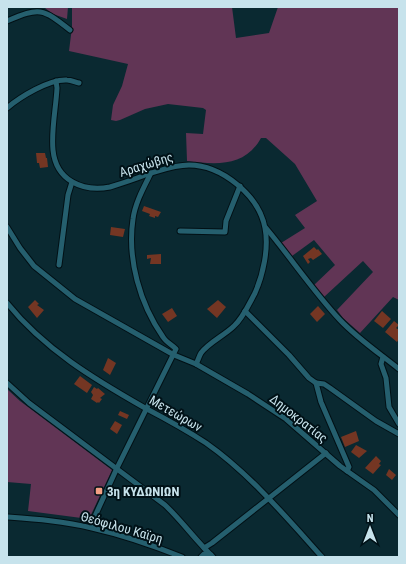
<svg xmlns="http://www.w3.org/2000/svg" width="406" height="564" font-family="'Roboto Condensed',sans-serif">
<rect width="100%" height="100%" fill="#0a2931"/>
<!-- green -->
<g fill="#613555">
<polygon points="42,7 68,7 67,19 53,14 45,8"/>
<path d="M 72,7 L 232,7 L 236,38 L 269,33 L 278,7 L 399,7 L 399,300 L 393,297 L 360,333 L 343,318 L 337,310 L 373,272 L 363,261 L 324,297 L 314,285 L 335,265 L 314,240 L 292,256 L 281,243 L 305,228 L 295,215 L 317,201 L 295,164 L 266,138 L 261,138 C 245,167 217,165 187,161 L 186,133 L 203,134 L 206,110 L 203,108 L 168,104 L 145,109 L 120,120 L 116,121 L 111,120 L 113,105 L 122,86 L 128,64 L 69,51 L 72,27 Z"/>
<polygon points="7,389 20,401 112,470 89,519 28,511 31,484 7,482"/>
</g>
<!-- building -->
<g fill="#743623">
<polygon points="36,153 45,153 46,158 47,158 48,167 40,168 39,163 37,163"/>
<polygon points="144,206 161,212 158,217 155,216 155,218 149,216 150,214 142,211"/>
<polygon points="111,227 125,229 123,237 110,235"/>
<polygon points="314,247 317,250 318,249 322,254 313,260 311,258 308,259 310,262 308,264 303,256"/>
<polygon points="161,254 161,264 150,264 151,258 147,259 147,255"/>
<polygon points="35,300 39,304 37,305 44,310 37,318 28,307"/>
<polygon points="218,300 226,307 217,318 207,309"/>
<polygon points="318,306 325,314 317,322 310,314"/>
<polygon points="172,308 177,316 168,322 162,314"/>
<polygon points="382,311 391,319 383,328 374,321"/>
<polygon points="394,321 399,325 396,328 399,330 399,339 397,342 385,332"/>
<polygon points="108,358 116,363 110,375 103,370"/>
<polygon points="80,376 92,385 87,393 74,384"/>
<polygon points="94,387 97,389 98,388 105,394 100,398 102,399 99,403 98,402 97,403 91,399 93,395 91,392"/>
<polygon points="120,411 129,415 127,419 118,415"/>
<polygon points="115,421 122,425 117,434 110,429"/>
<polygon points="356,431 359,441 345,447 341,437"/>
<polygon points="356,445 367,451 359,458 351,452"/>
<polygon points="376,456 381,461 379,464 381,465 373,474 365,468"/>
<polygon points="389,469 396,475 392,480 386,475"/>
</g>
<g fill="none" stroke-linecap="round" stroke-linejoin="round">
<defs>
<g id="minor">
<path d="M 7,21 C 40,7 42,8 70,30"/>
<path d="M 56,81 L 57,88 C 56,108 51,130 53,150 C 56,181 83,192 110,187 C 123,183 135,179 148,174 C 162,170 174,165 189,165 C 221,165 259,195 265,228 C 269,248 263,275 255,293 C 249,304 243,318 234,326 C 225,335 208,343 201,353 C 199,356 198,361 196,364"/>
<path d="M 7,108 C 20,97 49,79 67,80 C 71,80 75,82 79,83"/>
<polyline points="7,227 20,248 34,266 75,299 174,355 196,364 248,394 286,419 340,466 374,490 399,515"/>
<path d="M 266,228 C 291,258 313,291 340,320 C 358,339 379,353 399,369"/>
<polyline points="180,231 225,232 226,221 240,186"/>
<polyline points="59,265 68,195 72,182"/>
<path d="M 7,303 C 44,349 94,379 145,408 C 166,419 186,430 206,443 C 249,473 287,518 322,557"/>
<polyline points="245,311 289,355 309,378 316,383 321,402 349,467 347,471"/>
<polyline points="383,357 381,364 386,378 389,407 399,424"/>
<path d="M 7,383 L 29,403 L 165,505 C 182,521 196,541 213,557"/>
<polyline points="316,383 324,384 330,388 376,421 399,434"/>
<path d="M 7,517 C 35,519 64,521 92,528 C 123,535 152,545 182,557"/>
<path d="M 90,527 L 117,468 L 176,349 C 172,345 166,342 163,337 C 140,304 127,259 133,219 C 135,203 144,187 151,173"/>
<polyline points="204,548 212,543 326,453"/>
<polyline points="201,557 204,554 211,555"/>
</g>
</defs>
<!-- minor casing -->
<use href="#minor" stroke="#021015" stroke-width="7"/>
<!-- minor -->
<use href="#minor" stroke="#255f6e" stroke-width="5"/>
</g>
<!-- markers -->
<rect fill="#f39f84" stroke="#001117" stroke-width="1.5" x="95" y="487" width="8" height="8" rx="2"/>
<g text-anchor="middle" stroke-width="4" stroke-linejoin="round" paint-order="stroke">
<!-- street labels -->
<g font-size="13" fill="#c7e3ec" stroke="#001117">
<text transform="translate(146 164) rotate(-17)" y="5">Αραχώβης</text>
<text transform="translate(176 413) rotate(30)" y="5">Μετεώρων</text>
<text transform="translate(299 418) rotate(38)" y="5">Δημοκρατίας</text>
<text transform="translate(122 527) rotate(16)" y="5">Θεόφιλου Καϊρη</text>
</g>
<!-- poi labels -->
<g font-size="13" font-weight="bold" fill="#c7e3ec" stroke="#001117" text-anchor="start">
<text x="107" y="496">3η ΚΥΔΩΝΙΩΝ</text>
</g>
</g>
<!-- border -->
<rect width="406" height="564" fill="none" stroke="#c7e3ec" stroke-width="16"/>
<!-- north arrow -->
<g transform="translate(370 528)" stroke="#001117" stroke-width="3" paint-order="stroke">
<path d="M0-3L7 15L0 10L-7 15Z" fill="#c7e3ec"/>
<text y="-6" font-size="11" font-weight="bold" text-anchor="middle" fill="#c7e3ec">N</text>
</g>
</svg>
